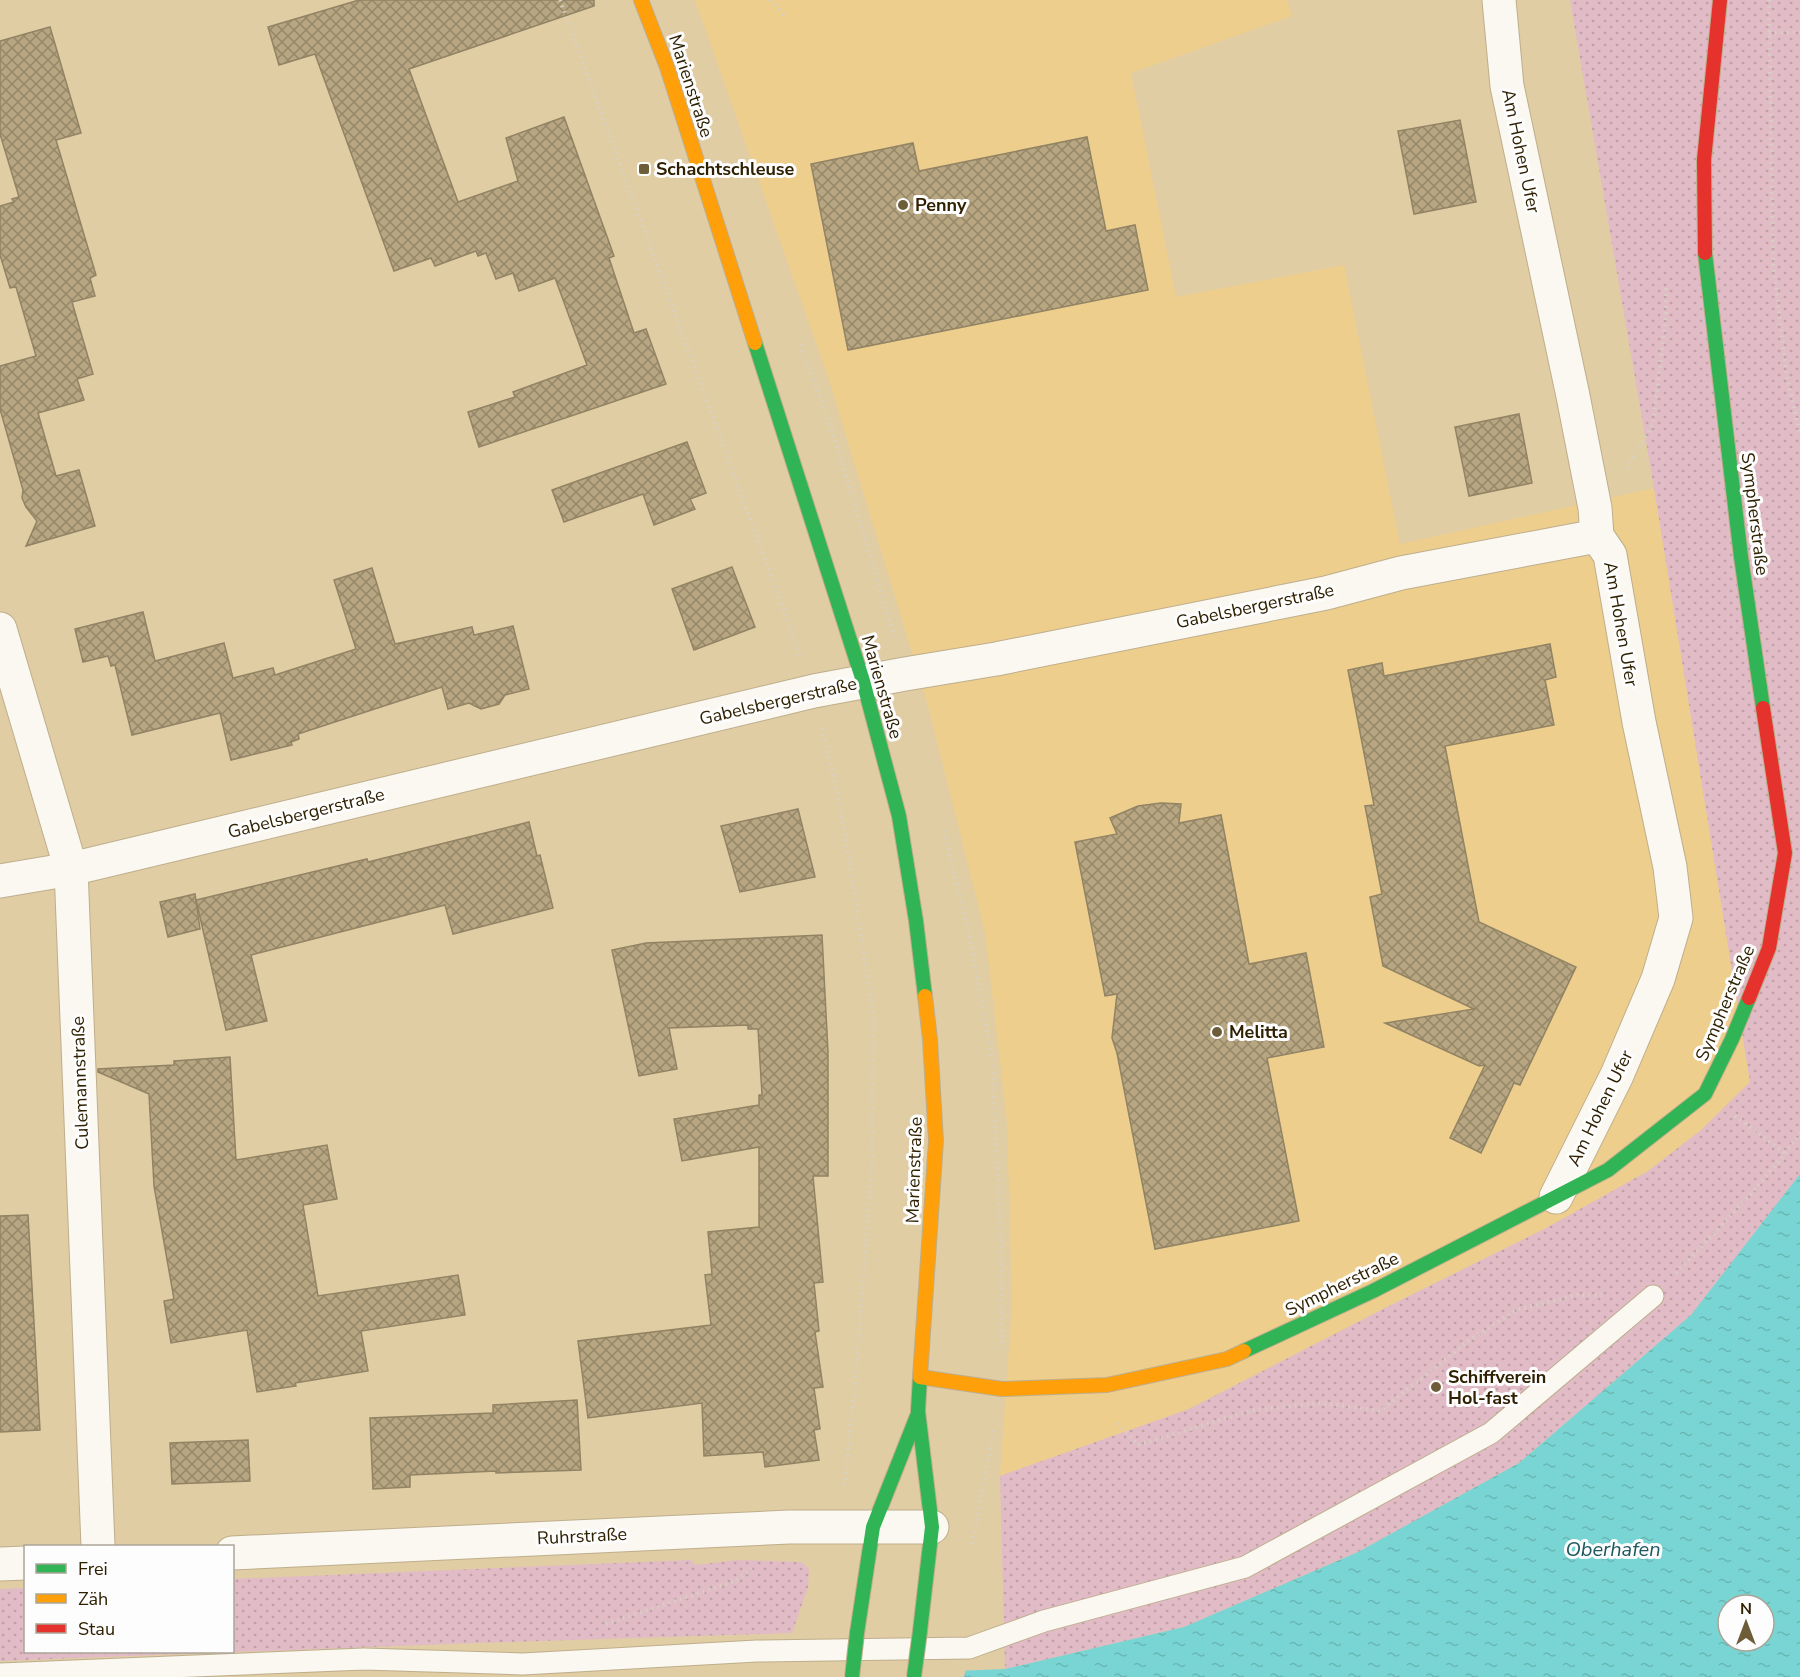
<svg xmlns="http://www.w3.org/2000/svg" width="1800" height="1677" font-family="'Nunito Sans',sans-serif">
<defs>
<pattern id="grass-dots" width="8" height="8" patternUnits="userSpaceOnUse" patternTransform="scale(1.5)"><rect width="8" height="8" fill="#e1bbc6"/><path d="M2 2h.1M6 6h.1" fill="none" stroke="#c1a0a8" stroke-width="1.8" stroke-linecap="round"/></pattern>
<pattern id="water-ripples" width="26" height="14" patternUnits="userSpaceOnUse" patternTransform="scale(1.5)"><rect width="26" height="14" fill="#79d5d3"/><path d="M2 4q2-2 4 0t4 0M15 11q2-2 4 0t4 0" fill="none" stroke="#69b7b3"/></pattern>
<pattern id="building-cross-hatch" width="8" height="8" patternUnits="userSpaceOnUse" patternTransform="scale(1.5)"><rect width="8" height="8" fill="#b7a681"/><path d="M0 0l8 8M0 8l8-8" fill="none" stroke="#958767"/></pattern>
</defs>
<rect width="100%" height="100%" fill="#e1cda3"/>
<!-- built -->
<polygon fill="#edce8c" points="695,0 1287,0 1292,16 1131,73 1176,297 1344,265 1400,544 1654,488 1750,1082 1700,1131 1648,1171 1548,1227 1389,1306 1189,1409 1000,1476 1012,1304 1007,1122 985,932 927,702 828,377"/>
<!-- grass -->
<g fill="url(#grass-dots)">
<polygon points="1570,0 1800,0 1800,1175 1691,1315 1519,1463 1358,1552 1184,1627 1005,1669 1000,1476 1189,1409 1389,1306 1548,1227 1648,1171 1700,1131 1750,1082 1654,488"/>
<polygon points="691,1560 695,1565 738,1560 801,1562 809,1569 808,1587 792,1633 477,1643 0,1661 0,1589 25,1588 26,1652 232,1652 233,1579"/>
</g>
<!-- water -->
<path fill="url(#water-ripples)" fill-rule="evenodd" d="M 1800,1174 L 1800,1677 L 798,1677 L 1005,1669 L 1184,1627 L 1358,1552 L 1519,1463 L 1691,1315 ZM 1728,1605 L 1764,1605 L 1764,1641 L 1728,1641 Z"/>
<!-- pier -->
<polygon fill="#e1cda3" points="966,1668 964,1677 799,1677 800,1674"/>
<!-- building -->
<g fill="url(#building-cross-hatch)" stroke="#918364" stroke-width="1.5">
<polygon points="359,0 594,0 594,6 409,69 458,202 518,181 506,138 564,117 614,256 609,258 634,333 646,329 666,384 479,447 468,412 515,397 513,392 587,365 555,278 519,291 513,273 496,279 486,253 478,256 476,251 435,266 431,258 394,271 315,54 279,65 268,27"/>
<polygon points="50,27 81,133 56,140 96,275 90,278 95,296 72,302 93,374 77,379 84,400 38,413 56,476 79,470 95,526 26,546 37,521 26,507 22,498 23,490 0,409 0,366 36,356 16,287 10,288 0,255 0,206 14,202 12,199 19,197 0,134 0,41"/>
<polygon points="1460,120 1476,202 1414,214 1398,131"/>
<polygon points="1087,137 1106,231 1135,225 1148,290 848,350 811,164 913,143 919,171"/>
<polygon points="1519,414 1532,483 1469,496 1455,427"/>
<polygon points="687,442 706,493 690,499 695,509 654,525 643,494 564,522 552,490"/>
<polygon points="732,567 755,627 694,650 672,589"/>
<polygon points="372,568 395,644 472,627 474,635 513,626 529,689 505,695 499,704 481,709 469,703 448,709 442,687 298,734 299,739 291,742 292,745 231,760 220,713 132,735 115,665 111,666 108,656 83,662 75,629 143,612 155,661 224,643 233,678 273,668 275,675 356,649 334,580"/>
<polygon points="1550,644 1556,677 1545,680 1554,725 1445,746 1479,922 1576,967 1520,1085 1514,1083 1481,1153 1450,1138 1485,1065 1479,1066 1385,1023 1474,1009 1383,966 1370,897 1382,894 1365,806 1374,805 1348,670 1382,663 1384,676"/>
<polygon points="1161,803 1181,804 1179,823 1221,815 1249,964 1306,953 1324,1047 1267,1058 1299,1221 1155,1249 1117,1053 1112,1038 1117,994 1105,996 1075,842 1117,834 1110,818 1138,806"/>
<polygon points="798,809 815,877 740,892 721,826"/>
<polygon points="529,822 537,856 540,855 553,908 453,934 445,905 251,955 267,1021 226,1030 196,900 367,859 368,862"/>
<polygon points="195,894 200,929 168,937 160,902"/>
<polygon points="822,935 828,1052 828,1176 813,1176 823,1282 814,1283 819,1331 815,1332 823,1387 814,1388 820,1429 814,1430 819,1460 765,1467 763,1452 704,1456 702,1403 588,1418 578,1341 711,1325 705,1275 712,1274 708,1232 759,1227 759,1147 682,1161 674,1119 759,1105 759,1095 762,1095 758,1029 748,1029 748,1025 669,1028 677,1069 639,1076 612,950 646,943"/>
<polygon points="230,1057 236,1160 327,1145 337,1199 303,1205 318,1296 458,1275 465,1315 361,1331 368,1371 295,1383 296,1386 257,1392 247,1330 171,1343 164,1301 174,1299 154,1186 149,1094 98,1072 98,1069 174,1065 174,1061"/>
<polygon points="28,1215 40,1430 0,1432 0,1216"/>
<polygon points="577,1400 581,1470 496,1473 496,1471 410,1475 410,1487 373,1489 370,1418 493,1413 493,1405"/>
<polygon points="248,1440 250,1481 172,1484 170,1443"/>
</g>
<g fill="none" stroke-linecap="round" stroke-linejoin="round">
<defs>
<polyline id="lane" points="0,1674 364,1659 523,1664 757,1651 969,1648 1044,1621 1245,1567 1491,1433 1653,1296"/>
<g id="street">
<polyline points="1499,0 1507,86 1573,396 1595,508 1597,536 1610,555 1639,722 1670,867 1676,918 1658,979 1617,1075 1556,1197"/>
<polyline points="0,629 71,869 98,1546"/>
<polyline points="0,881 71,869 814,691 905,674 996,659 1326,593 1401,573 1597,536"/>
<polyline points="232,1553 789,1527 932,1527"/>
<polyline points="0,1564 26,1563"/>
</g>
<g id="fast">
<polyline points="1705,253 1741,557 1763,708"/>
<polyline points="755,343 863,681 899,816 916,921 925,996"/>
<polyline points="1244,1351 1373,1291 1608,1170 1705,1094 1732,1039 1749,998"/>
<polyline points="920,1631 932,1527 918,1411 920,1377"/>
<polyline points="857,1633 873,1527 917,1416"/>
</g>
<g id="slow">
<polyline points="641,0 667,67 755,343"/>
<polyline points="920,1377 1002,1389 1107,1385 1227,1359 1244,1351"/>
<polyline points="920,1377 936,1141 930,1039 925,996"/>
</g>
<g id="jam">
<polyline points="1705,253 1704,160 1720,0"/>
<polyline points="1749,998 1769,948 1785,853 1763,708"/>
</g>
</defs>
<!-- lane casing -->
<use href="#lane" stroke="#beae8c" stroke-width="23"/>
<!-- street casing -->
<use href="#street" stroke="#beae8c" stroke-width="35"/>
<!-- fast casing -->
<use href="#fast" stroke="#beae8c" stroke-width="16"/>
<!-- slow casing -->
<use href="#slow" stroke="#beae8c" stroke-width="16"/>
<!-- jam casing -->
<use href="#jam" stroke="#beae8c" stroke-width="16"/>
<!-- path -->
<g stroke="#d8d1c3" stroke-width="4" stroke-dasharray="1.5 4.5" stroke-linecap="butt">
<polyline points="560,0 800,655"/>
<polyline points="771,0 784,15"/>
<polyline points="1769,0 1773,262 1787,377 1800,435"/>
<polyline points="1769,33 1800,32"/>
<polyline points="800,345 829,420 895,638"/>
<polyline points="1627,468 1653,424 1666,314 1666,288"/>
<polyline points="822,728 840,804 873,1011 872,1164 855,1385 844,1489"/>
<polyline points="944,831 969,933 992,1057 1001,1241 1002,1349"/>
<polyline points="1735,1116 1785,1153"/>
<path d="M 1676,1273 C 1719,1228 1764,1183 1800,1133"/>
<polyline points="1118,1423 1138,1445 1253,1410 1321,1403 1380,1411 1470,1340 1516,1310 1577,1295 1603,1295"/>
<polyline points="972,1544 994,1428"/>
<polyline points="606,1624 735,1581 752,1569"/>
</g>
<!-- lane -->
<use href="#lane" stroke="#faf8f1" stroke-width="21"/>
<!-- street -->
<use href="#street" stroke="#faf8f1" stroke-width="33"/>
<!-- fast -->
<use href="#fast" stroke="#30b455" stroke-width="14"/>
<!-- slow -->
<use href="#slow" stroke="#ff9f0a" stroke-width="14"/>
<!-- jam -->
<use href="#jam" stroke="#e5322d" stroke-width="14"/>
<defs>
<g id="fast-bridge">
<polyline points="852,1677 857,1633"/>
<polyline points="914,1677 920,1631"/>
</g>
</defs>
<!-- fast-bridge casing -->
<use href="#fast-bridge" stroke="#beae8c" stroke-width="16" stroke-linecap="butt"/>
<!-- fast-bridge -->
<use href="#fast-bridge" stroke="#30b455" stroke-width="14"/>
</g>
<!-- markers -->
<g fill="#6d5d39" stroke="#fdfdfd" stroke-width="2">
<rect x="638" y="163" width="12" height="12" rx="3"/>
<circle cx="903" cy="205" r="6"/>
<circle cx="1217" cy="1032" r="6"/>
<circle cx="1436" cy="1387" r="6"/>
</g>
<g text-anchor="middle" stroke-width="6" stroke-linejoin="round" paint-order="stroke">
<!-- street labels -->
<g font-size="18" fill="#2e2000" stroke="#fdfdfd">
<text transform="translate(691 86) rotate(72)" y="6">Marienstraße</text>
<text transform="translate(1521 151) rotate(78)" y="6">Am Hohen Ufer</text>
<text transform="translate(1755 514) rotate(83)" y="6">Sympherstraße</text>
<text transform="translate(1255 606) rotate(-12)" y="6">Gabelsbergerstraße</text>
<text transform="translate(1621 624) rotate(80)" y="6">Am Hohen Ufer</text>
<text transform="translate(882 687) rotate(74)" y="6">Marienstraße</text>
<text transform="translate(778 701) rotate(-13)" y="6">Gabelsbergerstraße</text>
<text transform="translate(306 813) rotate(-14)" y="6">Gabelsbergerstraße</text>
<text transform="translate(1725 1003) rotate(-67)" y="6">Sympherstraße</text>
<text transform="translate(80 1083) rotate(-92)" y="6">Culemannstraße</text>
<text transform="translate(1600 1108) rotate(-64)" y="6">Am Hohen Ufer</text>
<text transform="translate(914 1170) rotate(-88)" y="6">Marienstraße</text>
<text transform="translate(1342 1284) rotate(-26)" y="6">Sympherstraße</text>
<text transform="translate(582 1536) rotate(-3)" y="6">Ruhrstraße</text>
</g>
<!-- poi labels -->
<g font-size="18" font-weight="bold" fill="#2e2000" stroke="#fdfdfd" text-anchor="start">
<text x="656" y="175">Schachtschleuse</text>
<text x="915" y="211">Penny</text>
<text x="1229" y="1038">Melitta</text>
<text x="1448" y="1383">Schiffverein<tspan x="1448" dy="21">Hol-fast</tspan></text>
</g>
<!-- water labels -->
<g font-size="20" font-style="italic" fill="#1d585e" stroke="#fdfdfd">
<text x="1613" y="1556">Oberhafen</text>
</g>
</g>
<!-- legend -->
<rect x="24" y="1545" width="210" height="108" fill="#fdfdfd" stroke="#aaa598" stroke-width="1.5"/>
<rect x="36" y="1564" width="30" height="9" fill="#30b455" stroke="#aaa598" stroke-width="1.5"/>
<text x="78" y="1575" font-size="18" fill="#2e2000">Frei</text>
<rect x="36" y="1594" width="30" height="9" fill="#ff9f0a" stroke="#aaa598" stroke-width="1.5"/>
<text x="78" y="1605" font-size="18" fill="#2e2000">Zäh</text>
<rect x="36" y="1624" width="30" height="9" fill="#e5322d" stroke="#aaa598" stroke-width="1.5"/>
<text x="78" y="1635" font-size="18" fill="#2e2000">Stau</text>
<!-- north arrow -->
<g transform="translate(1746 1623)"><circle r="28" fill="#fdfdfd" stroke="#aaa598" stroke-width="1.5"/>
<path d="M0-4.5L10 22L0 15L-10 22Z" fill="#6d5d39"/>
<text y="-9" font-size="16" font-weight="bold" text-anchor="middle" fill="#2e2000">N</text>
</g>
</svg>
